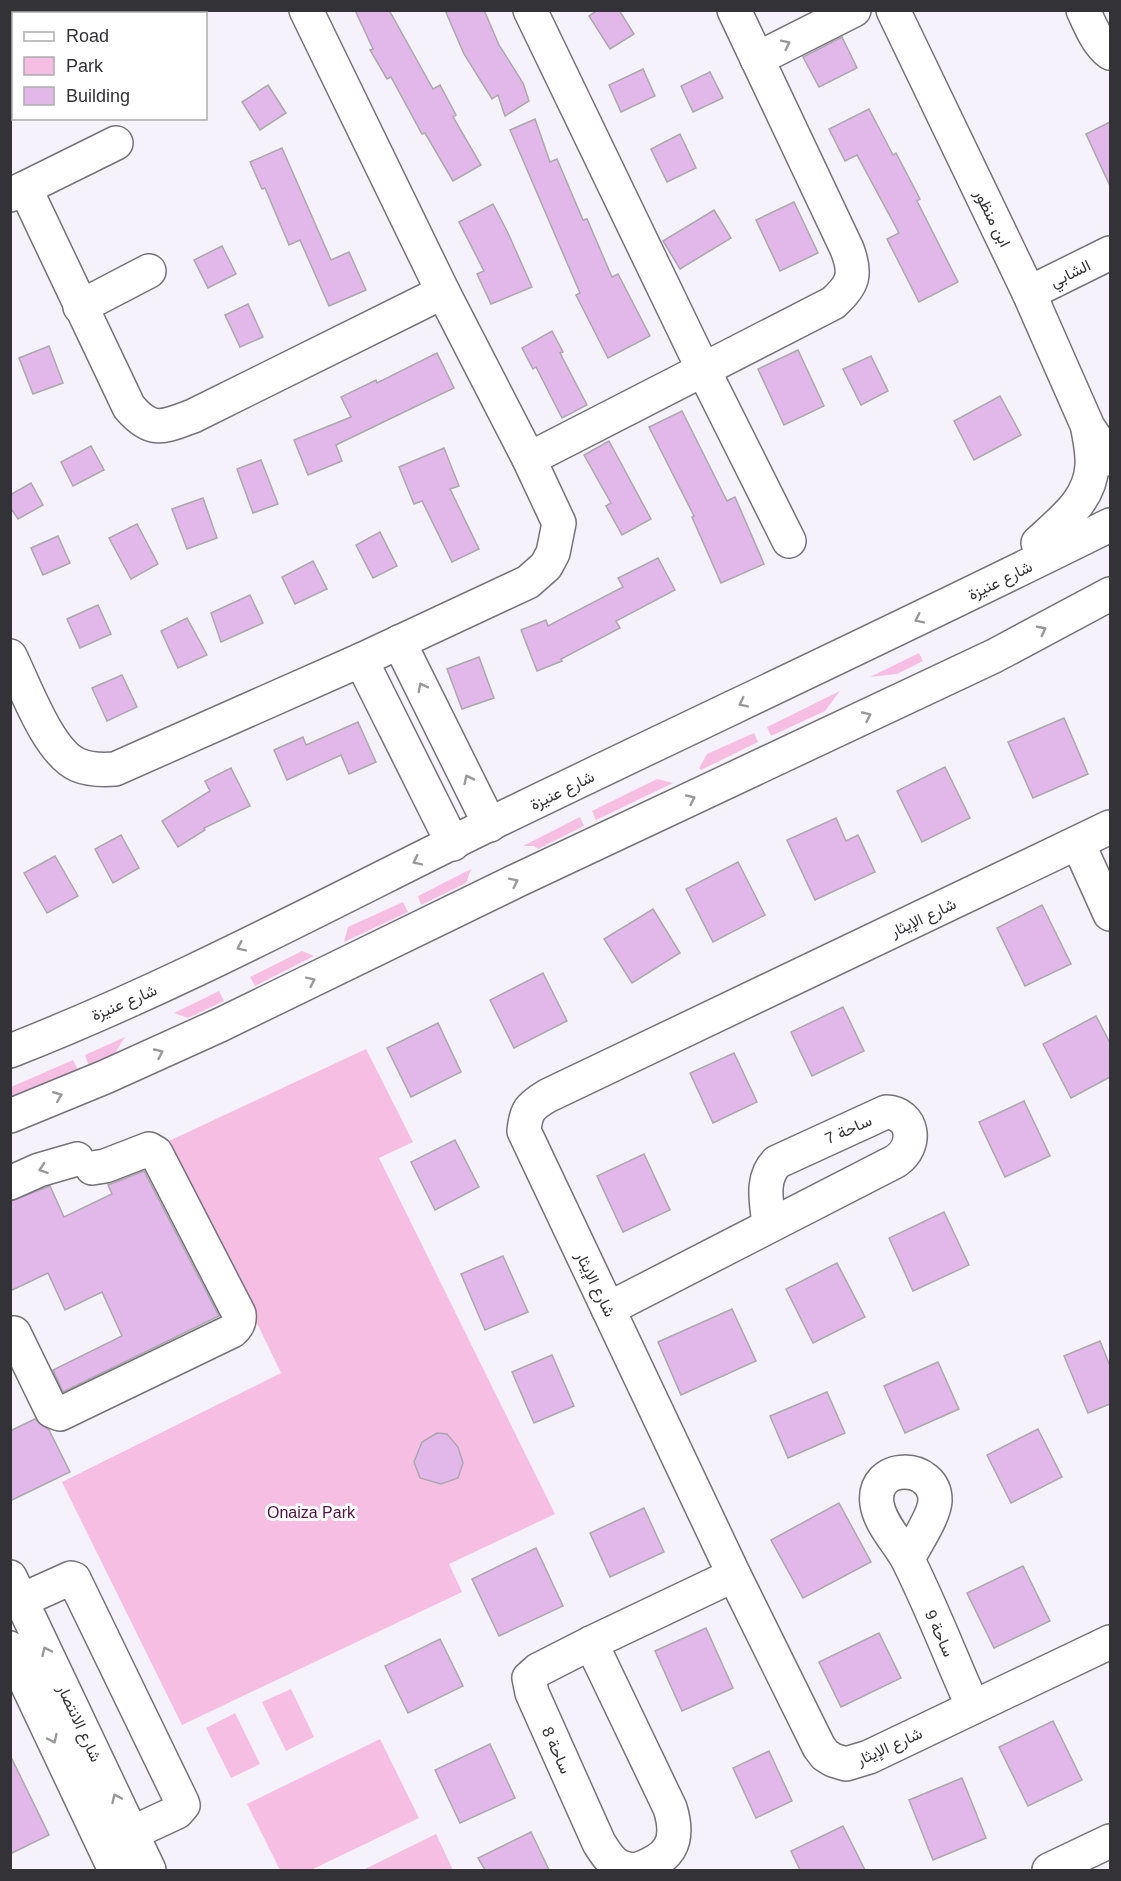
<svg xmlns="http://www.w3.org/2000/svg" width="1121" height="1881" font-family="Arial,Vazirmatn,sans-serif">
<rect width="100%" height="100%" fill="#f5f2fb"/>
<!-- green -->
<g fill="#f7bee4">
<polygon points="919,653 923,661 897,674 870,677"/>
<polygon points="840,691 825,711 771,736 767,727"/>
<polygon points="754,733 758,742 701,770 699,768 707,754"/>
<polygon points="657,779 673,783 596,820 592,811"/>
<polygon points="580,817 584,826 538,849 534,846 523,846"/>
<polygon points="471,869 466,883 421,905 418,896"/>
<polygon points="403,902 408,912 344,942 348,927"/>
<polygon points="302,951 314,956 255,986 250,977"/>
<polygon points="219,991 224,1001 188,1018 174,1013"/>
<polygon points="125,1037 113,1056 89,1066 85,1055"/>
<polygon points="366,1049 413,1142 379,1158 555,1514 449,1564 462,1592 182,1725 62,1482 281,1373 169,1141"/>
<polygon points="73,1060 78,1070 11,1099 11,1087"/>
<polygon points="291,1689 314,1737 286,1751 262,1702"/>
<polygon points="235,1713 260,1764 231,1778 206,1728"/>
<polygon points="380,1739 419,1818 311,1870 280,1870 247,1804"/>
<polygon points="436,1834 453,1870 363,1870"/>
</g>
<!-- building -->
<g fill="#e2b8eb" stroke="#ada7ae" stroke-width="1.5">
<polygon points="355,10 389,10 433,89 440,85 456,115 453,117 481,165 453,181 425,133 422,134 391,77 387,79 370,50 373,49"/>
<polygon points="445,10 484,10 499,45 523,83 529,101 505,116 498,95 492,99 464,54"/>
<polygon points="598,10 619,10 634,34 610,49 589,16"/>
<polygon points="842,37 857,68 819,87 803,57"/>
<polygon points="643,69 655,96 621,112 609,85"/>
<polygon points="710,72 723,98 693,112 681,86"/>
<polygon points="268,85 286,113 260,130 242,102"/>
<polygon points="869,109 893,155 896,153 920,199 917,201 958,282 919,302 887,239 899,233 857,155 845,161 829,129"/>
<polygon points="535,119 550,162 557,159 583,220 587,219 612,277 618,274 650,336 608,358 576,295 580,293 510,130"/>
<polygon points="1110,122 1110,186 1086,134"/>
<polygon points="680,134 696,168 667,182 651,149"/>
<polygon points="282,148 331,260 349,252 366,290 329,306 300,240 289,245 265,188 262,189 250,162"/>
<polygon points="794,202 818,253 780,271 756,220"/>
<polygon points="493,204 508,233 532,287 491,304 477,274 484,271 459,222"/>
<polygon points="714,210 731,238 680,269 663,241"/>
<polygon points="222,246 236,274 208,288 194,260"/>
<polygon points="248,304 263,337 240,347 225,315"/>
<polygon points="552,331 563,352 560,353 587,405 562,418 536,367 533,369 522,348"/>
<polygon points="49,346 63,383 33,394 19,358"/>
<polygon points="798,350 824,406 784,425 758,369"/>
<polygon points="437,353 454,388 336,445 342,461 308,475 294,440 351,417 341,397 376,380 377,383"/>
<polygon points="871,356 888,391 861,405 843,369"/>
<polygon points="1000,396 1021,435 974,460 954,421"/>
<polygon points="682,411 727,501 735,497 764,564 721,583 692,517 694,516 649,427"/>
<polygon points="609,441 651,519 622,535 606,506 611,503 584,455"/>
<polygon points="91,446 104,470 73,486 61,462"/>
<polygon points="444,448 459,486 450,489 479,549 452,562 422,501 414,504 399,467"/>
<polygon points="261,460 278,504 253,513 237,469"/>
<polygon points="31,483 43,505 18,519 10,507 10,495"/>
<polygon points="203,498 217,538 187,549 172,509"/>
<polygon points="137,524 158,564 131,579 109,538"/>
<polygon points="380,532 397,566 373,578 356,545"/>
<polygon points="58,536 70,563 43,575 31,548"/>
<polygon points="658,558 675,590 616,621 620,628 561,659 562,661 537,671 521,630 546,620 548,626 623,587 618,578"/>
<polygon points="313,561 327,589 295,604 282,577"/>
<polygon points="250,595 263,623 221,642 211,613"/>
<polygon points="98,605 111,634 80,648 67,619"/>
<polygon points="187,618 207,655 178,668 161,631"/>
<polygon points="479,657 494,698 462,709 447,669"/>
<polygon points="122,675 137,707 107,721 92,688"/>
<polygon points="1064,718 1088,774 1033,798 1008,742"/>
<polygon points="358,722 376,762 349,774 341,755 287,780 274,750 303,737 306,745"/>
<polygon points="945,767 970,818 922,842 897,791"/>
<polygon points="231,768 250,806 204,828 205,830 178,847 162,821 210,791 205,781"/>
<polygon points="836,818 846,841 858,835 875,872 815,900 787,840"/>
<polygon points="121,835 139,868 113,883 95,849"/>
<polygon points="55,856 78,896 47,913 24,873"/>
<polygon points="738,862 765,915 713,942 686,889"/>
<polygon points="1042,905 1071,964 1025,986 997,928"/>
<polygon points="653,909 680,953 632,983 604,939"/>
<polygon points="543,973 567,1021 514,1048 490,1000"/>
<polygon points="843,1007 864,1051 812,1076 791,1032"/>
<polygon points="1096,1016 1110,1043 1110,1077 1071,1098 1043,1044"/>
<polygon points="438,1023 461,1072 411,1097 387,1048"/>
<polygon points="734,1053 757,1102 713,1123 690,1073"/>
<polygon points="1024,1101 1050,1156 1005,1177 979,1122"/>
<polygon points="455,1140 479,1187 435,1210 411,1162"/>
<polygon points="644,1154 670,1210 623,1232 597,1176"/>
<polygon points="144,1171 219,1316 63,1392 53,1370 122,1336 102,1292 65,1310 48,1273 10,1291 10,1201 50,1186 64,1217 112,1194 108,1185"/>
<polygon points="944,1212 969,1265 913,1291 889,1238"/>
<polygon points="503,1256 528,1312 485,1330 461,1274"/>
<polygon points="837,1263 865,1317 813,1343 786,1289"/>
<polygon points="732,1309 756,1361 681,1395 658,1342"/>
<polygon points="1100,1341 1110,1366 1110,1404 1088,1413 1064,1356"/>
<polygon points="552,1355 574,1406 534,1423 512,1372"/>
<polygon points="938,1362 959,1409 905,1433 884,1386"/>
<polygon points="827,1392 845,1433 788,1458 770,1416"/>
<polygon points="35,1419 49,1430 70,1472 10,1501 10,1431"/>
<polygon points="1038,1429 1062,1477 1011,1503 987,1455"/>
<polygon points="437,1433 447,1434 458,1447 463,1463 458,1478 441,1484 420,1478 414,1462 422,1442"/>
<polygon points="839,1503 871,1562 803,1598 771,1540"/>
<polygon points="644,1508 664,1552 610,1577 590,1533"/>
<polygon points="536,1548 563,1606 499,1636 472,1579"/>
<polygon points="1023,1566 1050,1621 994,1648 967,1593"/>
<polygon points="706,1628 733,1688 682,1711 655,1651"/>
<polygon points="879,1633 901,1678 841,1707 819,1662"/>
<polygon points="440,1639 463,1686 408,1713 385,1666"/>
<polygon points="1053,1721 1082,1780 1028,1806 999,1747"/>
<polygon points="490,1744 515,1798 460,1823 435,1770"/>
<polygon points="769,1751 792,1801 756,1818 733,1768"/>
<polygon points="10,1755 49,1835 10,1854"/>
<polygon points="962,1778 986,1838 933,1860 909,1800"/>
<polygon points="843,1826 865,1870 800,1870 791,1851"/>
<polygon points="531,1832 549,1870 485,1870 478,1858"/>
</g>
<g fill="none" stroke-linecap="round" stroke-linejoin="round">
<defs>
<g id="minor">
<polyline points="530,10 703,369 789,541"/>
<polyline points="893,10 1029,293 1088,427 1110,459"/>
<path d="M 1083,10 C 1090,25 1097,43 1110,53"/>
<polyline points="757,59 854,10"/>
<polyline points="25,188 116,143"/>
<path d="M 10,195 L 25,188 L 129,407 C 152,434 163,427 193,416 L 443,292"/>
<polyline points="1029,293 1110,253"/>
<polyline points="80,307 149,271"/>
<path d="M 529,459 L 833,303 C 853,285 857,275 847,249 L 734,10"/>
<path d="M 1038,543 C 1061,521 1090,501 1092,466 C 1093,454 1090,441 1088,429"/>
<polyline points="399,642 490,825"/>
<path d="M 10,656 C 25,686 48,752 78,765 C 90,770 102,770 115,769 L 361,660 L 528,582 L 546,566 L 553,553 L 559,523 L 529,459 L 443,292 L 306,10"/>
<polyline points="361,660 453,844"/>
<path d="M 1110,827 L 547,1096 C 529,1107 526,1111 524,1131 L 734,1575 L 819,1747 L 825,1755 L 833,1760 L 846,1764 L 869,1757 L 1110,1642"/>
<polyline points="1078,843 1110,914"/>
<polyline points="10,1183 39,1170 77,1159"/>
<path d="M 608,1309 L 896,1161 C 918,1146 914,1113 886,1112 L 777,1162 C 760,1179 767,1203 769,1225"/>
<path d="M 14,1333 L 52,1411 L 60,1414 L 232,1331 C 238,1326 240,1322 239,1314 L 156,1153 L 149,1149 L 105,1166 L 92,1168"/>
<path d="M 908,1559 C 915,1544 934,1517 935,1501 C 936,1463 871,1461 877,1504 C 880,1524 899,1543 908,1560 C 932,1608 951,1658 973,1707"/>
<polyline points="10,1577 149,1870"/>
<polyline points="22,1600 71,1578 74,1579 182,1802 183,1805 177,1812 132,1833 98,1833"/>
<path d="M 591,1643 L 670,1808 C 681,1843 669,1859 636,1870"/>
<polyline points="10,1648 115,1870"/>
<path d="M 635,1870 C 615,1869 609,1859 599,1843 L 532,1693 L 529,1678 L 538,1670 L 591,1643 L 734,1575"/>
<polyline points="1049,1870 1110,1841"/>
</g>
<g id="highway">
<path d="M 10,1051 C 176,986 333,901 492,823 C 698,723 905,627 1110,525"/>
<polyline points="10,1116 105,1077 220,1025 518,880 994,656 1110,594"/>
</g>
</defs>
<!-- minor casing -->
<use href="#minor" stroke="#75727a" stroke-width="36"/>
<!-- highway casing -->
<use href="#highway" stroke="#75727a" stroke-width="36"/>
<!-- minor -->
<use href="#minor" stroke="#fff" stroke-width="33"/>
<!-- highway -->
<use href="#highway" stroke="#fff" stroke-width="33"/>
</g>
<!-- one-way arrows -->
<defs><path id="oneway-chevron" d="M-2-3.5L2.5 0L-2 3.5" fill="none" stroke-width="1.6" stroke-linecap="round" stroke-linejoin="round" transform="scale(1.5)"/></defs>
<g stroke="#99989a">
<use href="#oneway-chevron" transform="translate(786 44) rotate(-26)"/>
<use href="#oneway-chevron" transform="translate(919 619) rotate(154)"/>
<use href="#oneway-chevron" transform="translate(1042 630) rotate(-28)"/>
<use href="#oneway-chevron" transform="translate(422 687) rotate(-117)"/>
<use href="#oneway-chevron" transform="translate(743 703) rotate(154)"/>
<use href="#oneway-chevron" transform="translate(867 716) rotate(-25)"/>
<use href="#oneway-chevron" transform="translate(468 779) rotate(-116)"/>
<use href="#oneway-chevron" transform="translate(691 799) rotate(-25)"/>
<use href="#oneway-chevron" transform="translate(417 861) rotate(154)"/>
<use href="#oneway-chevron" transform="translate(514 882) rotate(-26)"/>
<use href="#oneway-chevron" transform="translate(241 947) rotate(154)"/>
<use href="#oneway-chevron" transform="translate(311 981) rotate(-26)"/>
<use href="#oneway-chevron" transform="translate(159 1053) rotate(-25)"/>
<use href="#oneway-chevron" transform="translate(58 1096) rotate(-22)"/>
<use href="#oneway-chevron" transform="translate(43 1169) rotate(161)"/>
<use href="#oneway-chevron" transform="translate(46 1651) rotate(-115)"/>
<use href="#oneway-chevron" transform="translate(53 1739) rotate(65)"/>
<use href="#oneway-chevron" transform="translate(116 1798) rotate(-115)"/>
</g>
<g text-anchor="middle" stroke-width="6" stroke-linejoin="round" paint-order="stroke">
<!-- street labels -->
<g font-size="16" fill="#333236" stroke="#fff">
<text transform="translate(993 218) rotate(64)" y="6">ابن منظور</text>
<text transform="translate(1070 273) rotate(-26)" y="6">الشابي</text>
<text transform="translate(1000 580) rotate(-26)" y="6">شارع عنيزة</text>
<text transform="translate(562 790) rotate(-26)" y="6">شارع عنيزة</text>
<text transform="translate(923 917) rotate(-25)" y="6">شارع الإيثار</text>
<text transform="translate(124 1002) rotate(-23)" y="6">شارع عنيزة</text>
<text transform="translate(848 1129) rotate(-24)" y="6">ساحة 7</text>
<text transform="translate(596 1284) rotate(64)" y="6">شارع الإيثار</text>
<text transform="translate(940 1633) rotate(66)" y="6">ساحة 9</text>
<text transform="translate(80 1723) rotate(65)" y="6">شارع الانتصار</text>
<text transform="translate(889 1746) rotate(-24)" y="6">شارع الإيثار</text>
<text transform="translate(557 1750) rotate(66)" y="6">ساحة 8</text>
</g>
<!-- park labels -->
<g font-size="16" fill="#531144" stroke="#fff">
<text x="311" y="1518">Onaiza Park</text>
</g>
</g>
<!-- border -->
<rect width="1121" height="1881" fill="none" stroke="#333236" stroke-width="24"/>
<!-- legend -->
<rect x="12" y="12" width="195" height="108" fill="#ffffff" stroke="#adadaf" stroke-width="1.5"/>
<rect x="24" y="32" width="30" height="9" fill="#ffffff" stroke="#adadaf" stroke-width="1.5"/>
<text x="66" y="42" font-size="18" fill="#333236">Road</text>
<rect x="24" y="57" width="30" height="18" fill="#f7bee4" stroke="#adadaf" stroke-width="1.5"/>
<text x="66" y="72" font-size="18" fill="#333236">Park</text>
<rect x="24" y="87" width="30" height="18" fill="#e2b8eb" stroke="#adadaf" stroke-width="1.5"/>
<text x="66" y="102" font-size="18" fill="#333236">Building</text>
</svg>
